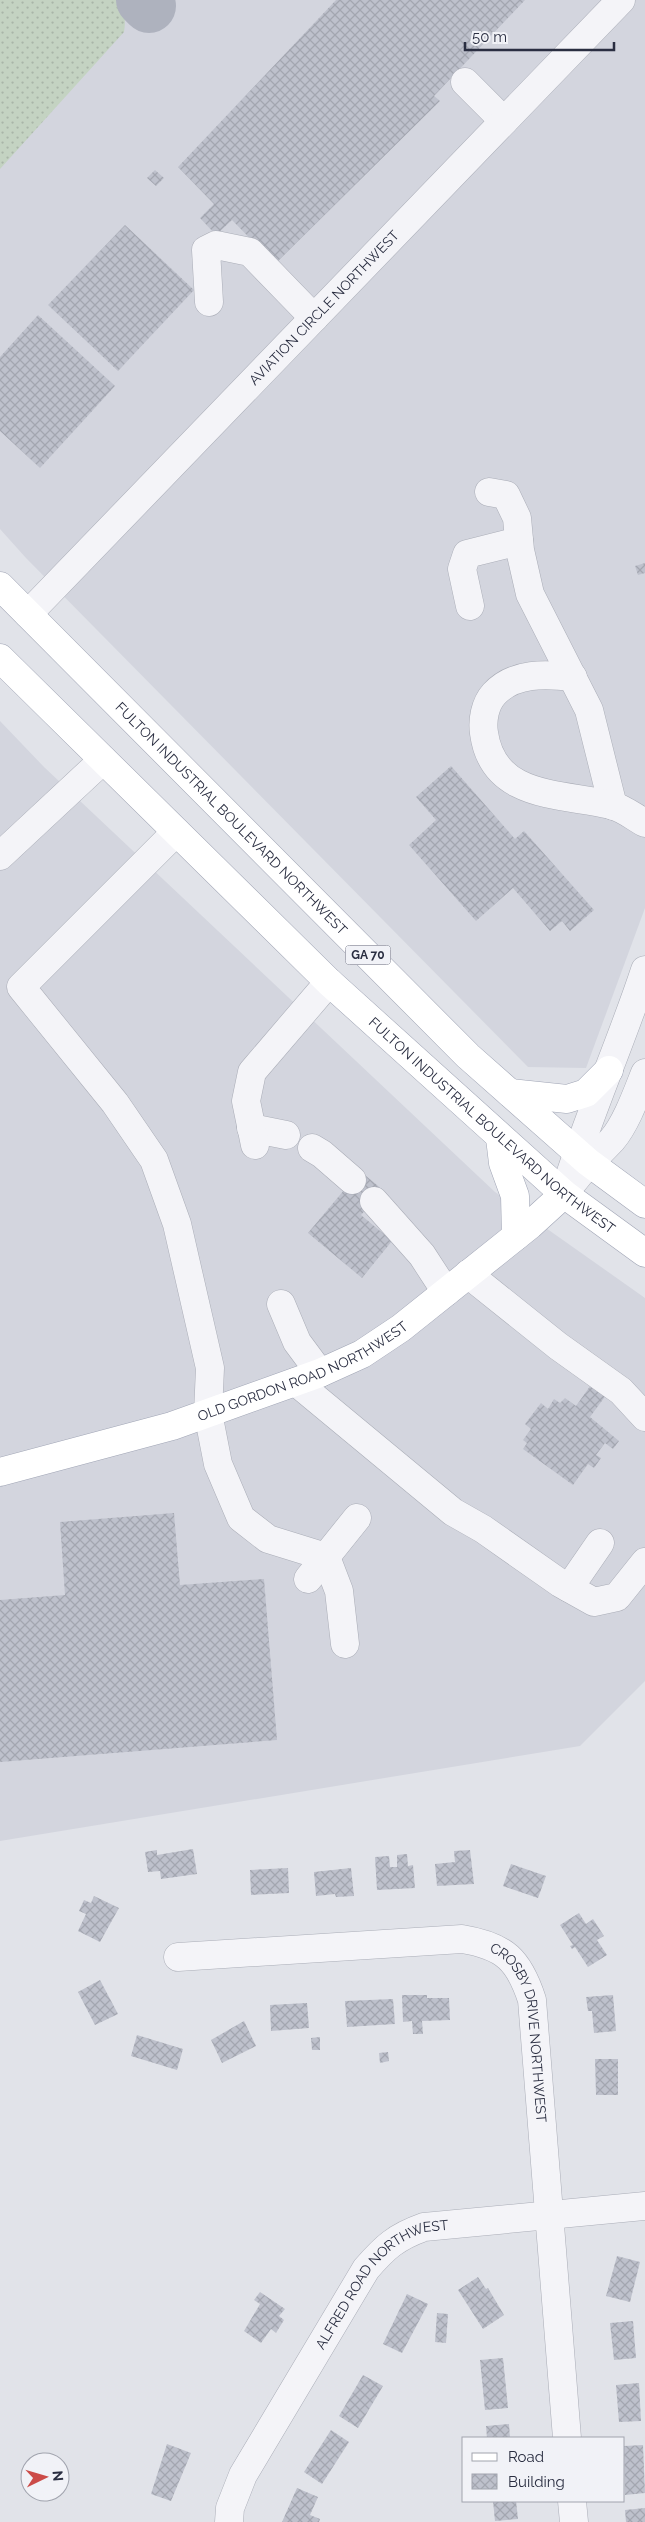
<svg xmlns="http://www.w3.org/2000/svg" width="645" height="2522" font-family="Raleway,sans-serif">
<defs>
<pattern id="grass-dots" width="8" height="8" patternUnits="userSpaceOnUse" patternTransform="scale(1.25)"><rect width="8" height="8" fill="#c4d3c2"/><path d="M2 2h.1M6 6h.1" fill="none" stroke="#a9b5a8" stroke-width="1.8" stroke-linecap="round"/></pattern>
<pattern id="building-cross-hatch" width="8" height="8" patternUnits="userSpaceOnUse" patternTransform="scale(1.25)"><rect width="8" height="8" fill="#bec1cc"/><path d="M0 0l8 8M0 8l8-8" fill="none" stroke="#a3a6b0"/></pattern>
</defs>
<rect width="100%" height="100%" fill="#e1e3e9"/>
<!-- built -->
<g fill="#d3d5de">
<polygon points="0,0 645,0 645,908 586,1068 528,1067 26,558 0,529"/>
<polygon points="0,721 44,767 495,1192 645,1298 645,1681 580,1746 0,1841"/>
</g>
<!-- grass -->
<path fill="url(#grass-dots)" d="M 0,0 L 116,0 C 125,11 126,19 124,32 L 0,169 Z"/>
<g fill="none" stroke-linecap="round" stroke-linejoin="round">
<!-- taxiway -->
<polyline stroke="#aeb2be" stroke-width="54" points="143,0 149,6"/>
</g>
<!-- building -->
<g fill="url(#building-cross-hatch)">
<polygon points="336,0 525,0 434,96 440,101 275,264 232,220 216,235 200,218 214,204 178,167"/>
<polygon points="155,170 164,178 156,186 147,178"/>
<polygon points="125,225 194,290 118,371 48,305"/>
<polygon points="38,315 115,386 40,468 0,431 0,357"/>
<polygon points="645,563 645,573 638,575 635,566"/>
<polygon points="451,766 515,839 524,831 594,910 570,931 562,921 550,931 513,888 476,921 409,845 436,820 416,797"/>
<polygon points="360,1171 383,1190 361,1215 392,1241 362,1278 308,1233"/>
<polygon points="593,1382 607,1394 590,1417 619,1441 613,1449 605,1443 596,1455 601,1458 594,1468 588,1464 573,1485 523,1449 527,1443 523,1440 531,1429 525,1424 541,1403 548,1409 554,1399 560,1403 565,1398 576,1406"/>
<polygon points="174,1513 180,1585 264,1579 277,1740 0,1762 0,1600 65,1595 60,1522"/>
<polygon points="193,1849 197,1874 161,1879 160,1871 148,1872 145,1852 157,1850 157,1855"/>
<polygon points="470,1850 474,1884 437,1886 435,1864 455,1862 454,1851"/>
<polygon points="407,1854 408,1866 413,1865 415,1888 377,1890 375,1857 389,1856 390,1867 397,1867 397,1855"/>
<polygon points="511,1864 546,1876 538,1898 503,1886"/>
<polygon points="288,1868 289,1893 251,1895 250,1870"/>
<polygon points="351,1868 354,1896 336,1897 335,1894 316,1896 314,1872"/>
<polygon points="94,1896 119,1908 100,1942 78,1931 86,1914 79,1911 84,1900 91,1903"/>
<polygon points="579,1913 586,1924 593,1919 604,1936 597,1940 607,1955 588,1967 575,1947 572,1949 570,1946 573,1945 560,1925"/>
<polygon points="100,1980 118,2014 95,2025 78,1992"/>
<polygon points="402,1995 427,1995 427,1998 449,1998 450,2020 422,2021 423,2034 413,2034 412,2021 403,2022"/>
<polygon points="613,1995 616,2031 594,2033 592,2011 588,2011 586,1997"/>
<polygon points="393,1999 395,2024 347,2027 345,2001"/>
<polygon points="307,2003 309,2028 271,2031 270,2005"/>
<polygon points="244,2021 256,2046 222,2063 211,2040"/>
<polygon points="137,2035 183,2049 177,2070 131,2056"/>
<polygon points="320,2037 320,2050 312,2050 311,2038"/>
<polygon points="388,2052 389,2061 380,2063 379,2053"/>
<polygon points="595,2059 618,2059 618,2095 596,2095"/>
<polygon points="617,2256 640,2262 630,2302 606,2296"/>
<polygon points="478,2277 486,2289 488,2288 504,2315 483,2329 458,2290"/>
<polygon points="260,2292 285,2309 279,2316 284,2320 276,2333 271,2329 261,2343 244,2331 260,2304 254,2300"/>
<polygon points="407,2294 428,2304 402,2353 383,2344"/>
<polygon points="437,2313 448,2314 446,2343 435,2342"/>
<polygon points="633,2321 636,2358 614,2360 610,2323"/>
<polygon points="503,2358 508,2408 485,2410 480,2360"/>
<polygon points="363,2375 383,2386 358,2428 339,2416"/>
<polygon points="639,2383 641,2421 619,2422 616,2385"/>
<polygon points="509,2424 510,2438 487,2438 486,2426"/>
<polygon points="331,2430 349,2442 322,2484 304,2472"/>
<polygon points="167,2444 191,2453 171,2501 151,2494"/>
<polygon points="643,2445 645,2493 625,2495 624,2446"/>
<polygon points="297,2488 318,2497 310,2515 320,2519 319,2522 282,2522"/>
<polygon points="493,2501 516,2501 518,2519 495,2521"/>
<polygon points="645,2508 645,2522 626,2522 625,2510"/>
</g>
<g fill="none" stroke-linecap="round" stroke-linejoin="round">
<defs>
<g id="minor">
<polyline points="465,82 504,121"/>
<polyline points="209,302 206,250 216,245 250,252 314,318"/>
<polyline points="489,492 506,495 517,518 520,550 530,594 589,710 613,806"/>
<polyline points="470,606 462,569 467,554 519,541"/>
<path id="s1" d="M 28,614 L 621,0"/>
<path d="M 573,677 C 546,674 514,672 494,694 C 485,704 482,720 484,733 C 493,800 563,793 611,805 C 623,808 634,817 645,823"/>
<polyline points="176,832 21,987 115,1103 154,1160 177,1224 210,1368 208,1413 218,1464 241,1518 268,1539 326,1557 339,1591 345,1644"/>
<polyline points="0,856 103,760"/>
<polyline points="251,1128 286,1135"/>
<polyline points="255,1145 246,1101 252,1072 329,982"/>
<polyline points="312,1148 322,1154 352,1180"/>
<path d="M 574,1181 C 585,1166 599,1154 612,1140 C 626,1124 637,1093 645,1073"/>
<path d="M 564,1194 C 587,1118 620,1046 645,970"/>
<polyline points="374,1201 422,1255 446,1292"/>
<polyline points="468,1274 558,1346 621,1391 645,1417"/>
<polyline points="281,1304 297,1342 320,1373"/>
<polyline points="296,1382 453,1512 483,1529 560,1583 594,1602 617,1597 645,1562"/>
<polyline points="308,1579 357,1518"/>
<polyline points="569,1588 600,1543"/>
<path id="s2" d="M 178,1957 L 462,1939 C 505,1946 519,1960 532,2000 L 567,2438"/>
<polyline points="572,2501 574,2522"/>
<path id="s3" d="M 229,2522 L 230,2508 L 243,2475 L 366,2269 C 385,2247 396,2237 424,2227 L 645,2206"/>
</g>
<g id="major">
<path id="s4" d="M 0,586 L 468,1056 L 588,1162 L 645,1204"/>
<path id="s5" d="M 0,658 L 329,982 L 564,1194 L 645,1253"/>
<polyline points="510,1093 567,1099 586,1093 609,1070"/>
<polyline points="500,1138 503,1163 515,1196 516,1236"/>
<path id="s6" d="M 0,1472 L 172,1426 L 320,1373 L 362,1354 L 401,1328 L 530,1225 L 564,1194"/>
</g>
</defs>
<!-- minor casing -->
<use href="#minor" stroke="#aaadb7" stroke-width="29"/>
<!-- major casing -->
<use href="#major" stroke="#a0a5b5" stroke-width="29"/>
<!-- minor -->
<use href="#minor" stroke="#f4f4f8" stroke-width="28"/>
<!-- major -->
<use href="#major" stroke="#fff" stroke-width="28"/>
</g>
<g text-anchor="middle" stroke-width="4" stroke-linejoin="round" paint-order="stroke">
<!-- shield labels -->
<rect fill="#f1f2f7" stroke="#666978" stroke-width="1" x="345.5" y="945.5" width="45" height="19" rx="4"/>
<g font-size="12" font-weight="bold" fill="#2a2e41">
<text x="368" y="959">GA 70</text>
</g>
<!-- street labels -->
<g font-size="14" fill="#2a2e41" stroke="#f1f2f7">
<text dy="5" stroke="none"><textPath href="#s1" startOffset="426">AVIATION CIRCLE NORTHWEST</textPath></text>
<text dy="5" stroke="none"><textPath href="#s4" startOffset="328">FULTON INDUSTRIAL BOULEVARD NORTHWEST</textPath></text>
<text dy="5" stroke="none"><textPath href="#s5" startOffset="679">FULTON INDUSTRIAL BOULEVARD NORTHWEST</textPath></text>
<text dy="5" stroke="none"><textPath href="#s6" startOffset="320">OLD GORDON ROAD NORTHWEST</textPath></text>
<text dy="5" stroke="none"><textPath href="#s2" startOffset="411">CROSBY DRIVE NORTHWEST</textPath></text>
<text dy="5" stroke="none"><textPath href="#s3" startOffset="292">ALFRED ROAD NORTHWEST</textPath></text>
</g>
</g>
<!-- legend -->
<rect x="462" y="2437" width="162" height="65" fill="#f1f2f7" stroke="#a1a4ae"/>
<rect x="472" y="2453" width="25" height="8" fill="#ffffff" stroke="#a1a4ae"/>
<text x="508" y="2462" font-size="15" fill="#2a2e41">Road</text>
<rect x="472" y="2474" width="25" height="15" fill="url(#building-cross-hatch)" stroke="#a1a4ae"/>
<text x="508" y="2487" font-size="15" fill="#2a2e41">Building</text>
<!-- north arrow -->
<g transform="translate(45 2477) rotate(85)"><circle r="24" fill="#f1f2f7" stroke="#a1a4ae"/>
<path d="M0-4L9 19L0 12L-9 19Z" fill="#cc4b48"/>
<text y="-8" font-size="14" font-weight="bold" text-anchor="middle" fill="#2a2e41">N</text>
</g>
<!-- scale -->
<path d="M465 42v8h149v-8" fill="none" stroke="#2a2e41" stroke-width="2.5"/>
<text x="472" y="42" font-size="15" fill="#2a2e41" stroke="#f1f2f7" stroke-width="4" paint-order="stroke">50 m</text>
</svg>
